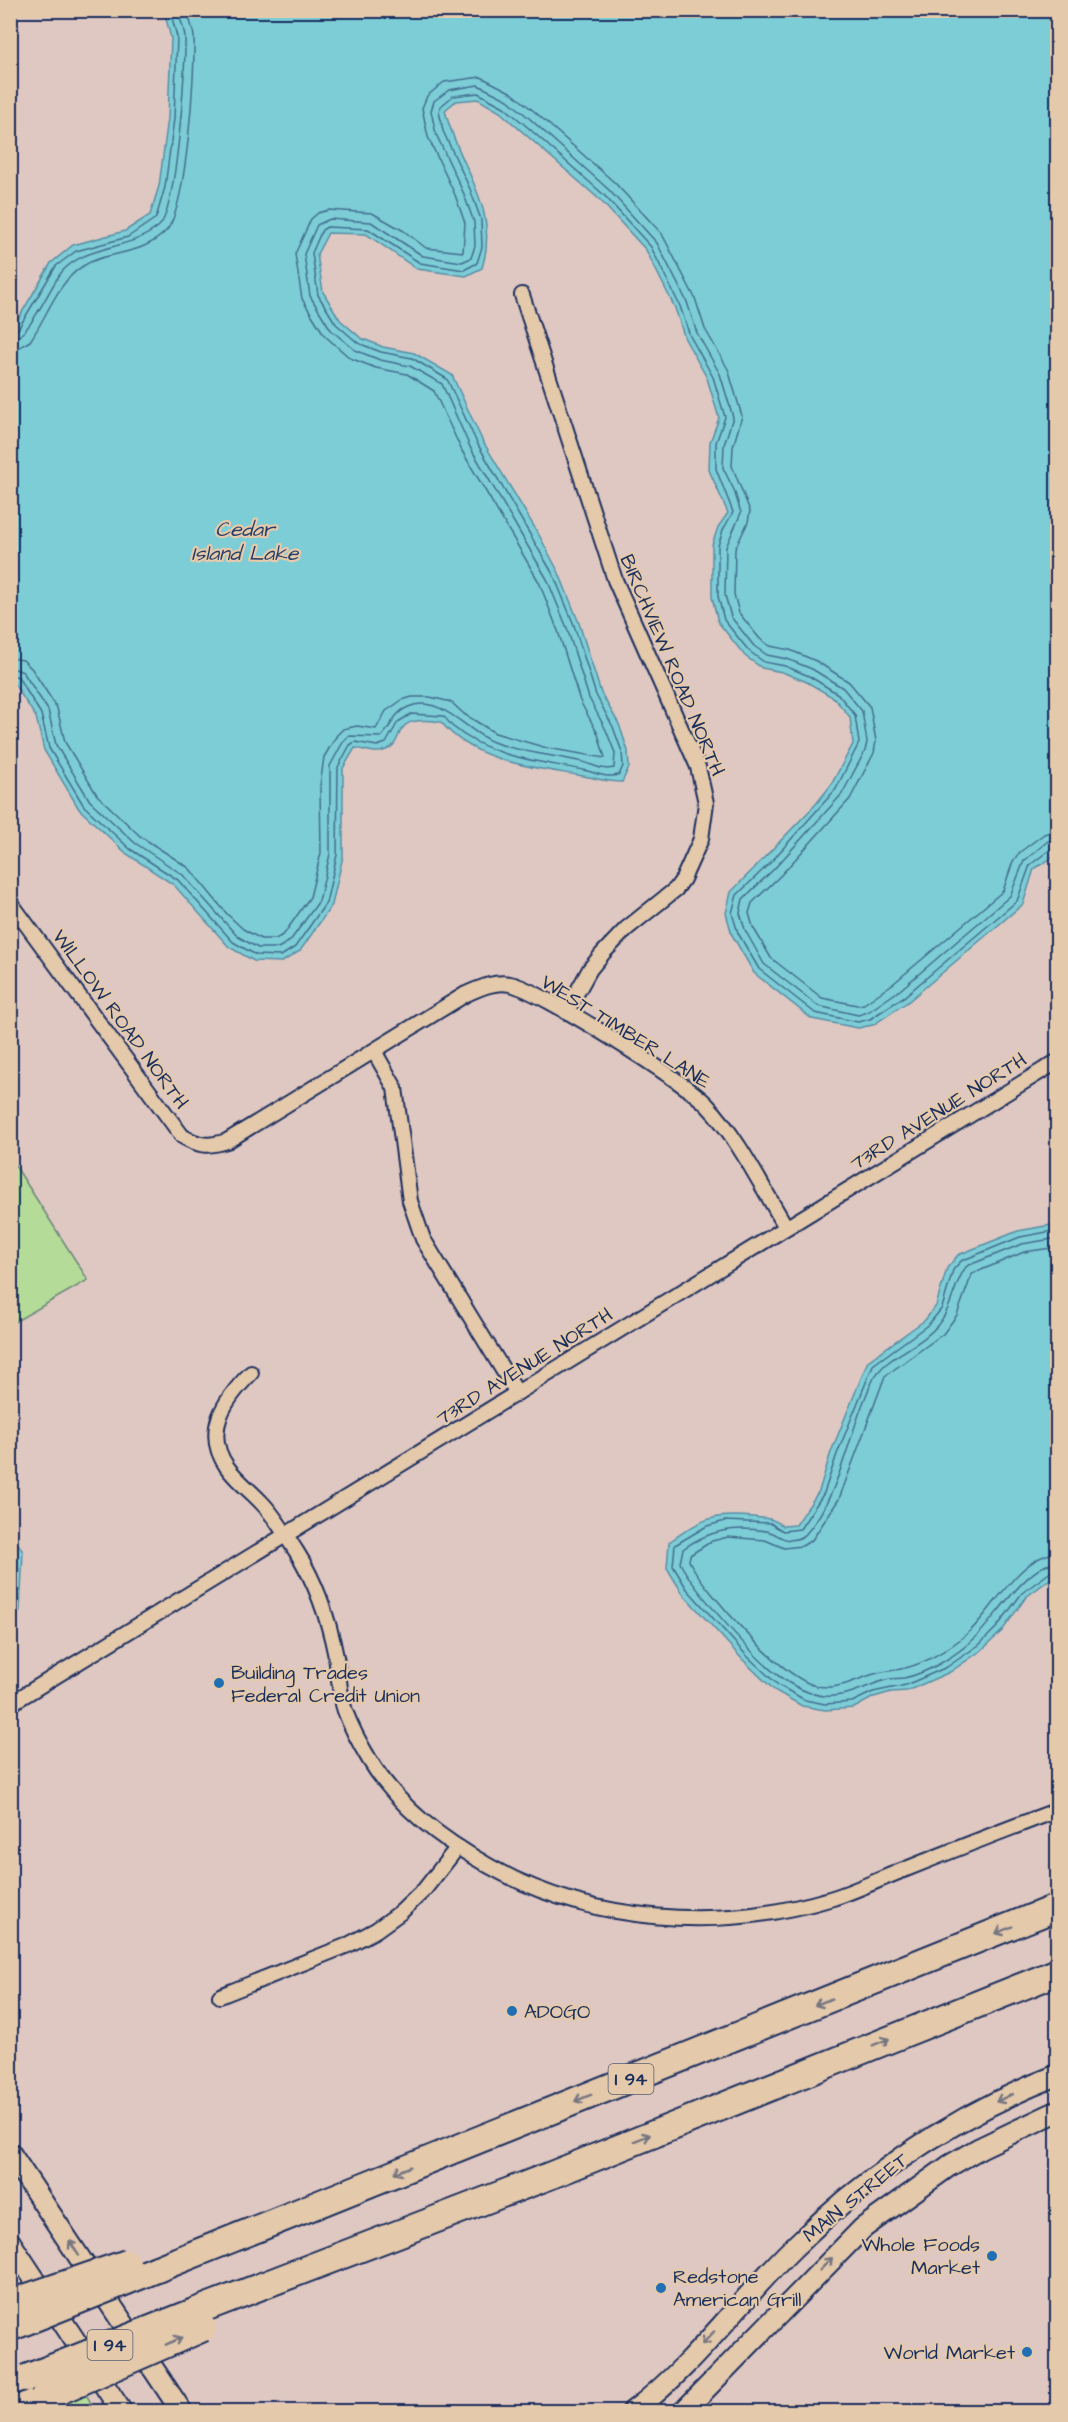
<svg xmlns="http://www.w3.org/2000/svg" width="1068" height="2422" font-family="'Architects Daughter',sans-serif">
<rect width="100%" height="100%" fill="#e0c8c2"/>
<filter id="ink" filterUnits="userSpaceOnUse"><feTurbulence type="fractalNoise" baseFrequency=".0167" numOctaves="2"/><feDisplacementMap in="SourceGraphic" scale="12" xChannelSelector="R" yChannelSelector="G"/><feConvolveMatrix kernelMatrix="1 2 1 2 8 2 1 2 1" color-interpolation-filters="sRGB"/></filter>
<g filter="url(#ink)">
<!-- green -->
<g fill="#b4db97" stroke="#68857a" stroke-width="1.5">
<polygon points="11,1159 88,1280 11,1324"/>
<polygon points="84,2390 95,2411 33,2412"/>
</g>
<!-- water -->
<g fill="#7dcdd6" stroke="#568ea6" stroke-width="1.5">
<path d="M 164,11 L 1057,11 L 1058,850 L 1050,859 L 1034,869 L 1023,904 L 909,1001 L 873,1025 L 858,1028 L 812,1019 L 754,973 L 732,935 L 726,913 L 731,892 L 816,804 L 831,785 L 853,744 L 850,717 L 834,698 L 807,682 L 782,672 L 762,668 L 745,656 L 718,622 L 712,597 L 712,545 L 718,527 L 728,513 L 709,470 L 710,442 L 719,418 L 707,378 L 685,339 L 675,308 L 646,250 L 600,200 L 500,112 L 478,99 L 456,101 L 445,110 C 458,167 501,206 482,268 L 466,276 L 417,269 L 366,234 L 328,233 L 317,254 L 323,292 L 340,320 L 361,338 L 383,347 L 414,353 L 452,375 L 482,440 L 538,533 L 559,573 L 579,623 L 601,693 L 619,724 L 628,751 L 629,767 L 622,782 C 605,782 593,777 577,775 C 530,767 473,761 441,722 C 382,713 412,747 379,752 C 372,753 362,749 355,748 L 343,768 L 343,856 L 332,905 L 300,951 L 282,962 L 254,961 L 229,947 L 174,885 L 127,854 L 79,809 L 44,750 L 36,717 L 11,679 L 11,331 L 51,263 L 73,245 L 125,231 L 150,215 L 159,186 L 168,118 L 171,38 Z"/>
<path d="M 1057,1224 L 1057,1574 L 1026,1597 L 1002,1631 L 982,1650 L 950,1672 L 907,1691 L 891,1692 L 874,1697 L 854,1708 L 825,1710 L 802,1706 L 774,1690 L 743,1660 L 683,1594 L 667,1568 L 669,1542 C 702,1519 712,1513 753,1517 C 766,1519 772,1517 783,1526 L 796,1525 L 819,1491 L 831,1452 L 868,1361 L 925,1320 L 936,1306 L 947,1268 L 958,1255 L 1018,1231 Z"/>
<polygon points="11,1540 19,1545 23,1552 20,1611 12,1624"/>
</g>
<g fill="none" stroke-linecap="round" stroke-linejoin="round">
<!-- shore -->
<g stroke="#426e8e" stroke-width="1.5">
<polyline points="10,332 18,329 56,266 76,251 128,237 156,218 165,187 174,119 177,37 170,10"/>
<path d="M 10,340 C 29,339 49,288 61,273 C 84,244 130,251 159,226 C 177,210 186,65 185,37 C 184,28 180,19 178,10"/>
<path d="M 10,349 L 20,347 L 30,341 C 47,317 57,282 83,266 C 108,250 141,257 166,231 C 187,209 195,71 194,37 C 193,28 189,19 187,10"/>
<polyline points="10,658 23,660 32,669 57,708 65,742 97,795 140,836 189,868 227,914 243,929 261,939 276,939 284,934 310,897 321,853 320,786 324,757 337,735 343,729 357,726 376,729 386,711 402,700 412,697 430,697 451,702 464,714 495,733 547,748 605,758 598,734 580,701 558,631 539,582 462,451 434,391 407,374 376,368 350,358 325,336 302,299 295,254 311,219 318,213 329,210 372,213 404,231 426,248 463,252 465,223 455,195 428,137 422,108 427,96 444,82 481,77 512,93 535,112 615,183 662,234 695,298 705,329 728,369 742,416 733,447 732,466 750,511 748,522 735,549 734,594 739,613 760,639 770,646 790,650 816,661 849,682 870,707 876,741 874,753 850,799 781,875 752,903 749,913 753,927 771,958 822,998 857,1005 864,1004 894,983 1003,891 1013,861 1020,852 1044,834 1058,830"/>
<path d="M 10,667 L 23,672 L 48,710 L 56,745 L 90,801 L 135,843 L 183,875 L 237,936 L 258,948 L 278,948 L 290,941 L 319,901 L 330,854 L 330,766 L 343,742 L 349,736 L 381,737 C 392,727 392,714 408,707 C 440,693 467,732 493,742 C 523,753 553,755 583,762 C 594,765 603,771 614,768 L 615,753 L 606,730 L 589,698 L 567,628 L 547,579 L 470,447 L 442,384 L 410,366 L 380,360 L 355,350 L 331,330 L 310,296 L 304,254 L 317,225 L 330,219 L 371,222 L 423,256 L 462,262 L 471,258 L 475,246 L 474,222 L 463,192 L 436,134 L 431,111 L 434,101 L 449,90 L 478,85 L 508,100 L 529,118 L 609,190 L 657,243 L 687,302 L 697,333 L 720,374 L 733,417 L 724,445 L 723,468 L 734,490 L 741,513 L 726,547 L 725,595 L 731,617 L 754,646 L 767,655 L 787,659 L 812,669 L 843,688 L 862,711 L 867,742 L 865,751 L 842,794 L 774,869 L 743,899 L 740,913 L 745,930 L 764,964 L 818,1006 L 858,1015 L 868,1012 L 900,990 L 1010,896 L 1024,861 L 1048,841 L 1058,839"/>
<path d="M 10,674 L 18,677 L 41,714 L 49,748 L 84,806 L 130,849 L 178,880 L 233,942 L 256,955 L 281,956 L 295,947 L 326,903 L 337,855 L 338,767 L 350,745 L 355,742 L 377,746 L 386,743 L 398,722 L 411,714 L 443,716 C 447,719 449,723 452,726 C 487,756 536,761 578,769 C 593,771 604,779 619,775 L 623,766 L 622,752 L 613,727 L 596,695 L 574,625 L 554,576 L 477,443 L 447,379 L 412,358 L 381,352 L 358,343 L 336,324 L 318,295 L 312,253 L 322,230 L 327,227 L 368,229 L 420,263 L 464,270 L 477,263 L 482,247 L 481,220 L 470,189 L 443,131 L 439,111 L 441,106 L 453,96 L 478,93 L 504,107 L 524,124 L 604,195 L 651,247 L 680,306 L 690,336 L 713,377 L 725,417 L 716,443 L 716,469 L 733,512 L 723,530 L 718,546 L 718,596 L 724,620 L 749,651 L 764,662 L 785,666 L 809,676 L 838,694 L 855,715 L 859,743 L 836,789 L 769,864 L 737,895 L 732,913 L 738,933 L 759,969 L 815,1013 L 858,1022 L 870,1019 L 905,996 L 1017,901 L 1030,865 L 1052,848 L 1058,847"/>
<polyline points="1058,1230 1020,1237 961,1261 953,1270 942,1308 929,1324 873,1365 837,1454 824,1493 800,1529 783,1531 770,1523 725,1521 707,1526 675,1545 673,1566 687,1589 747,1656 778,1685 805,1700 825,1704 852,1702 873,1692 906,1685 947,1667 979,1645 997,1627 1022,1593 1052,1571 1058,1570"/>
<path d="M 1058,1238 L 1022,1244 L 967,1266 C 954,1280 954,1307 936,1327 C 919,1348 886,1355 873,1380 C 848,1430 843,1492 805,1535 C 785,1547 780,1533 766,1531 C 734,1526 709,1530 683,1549 L 680,1563 C 694,1590 758,1663 783,1679 C 795,1687 811,1695 825,1696 C 848,1698 864,1686 886,1680 C 892,1678 898,1679 904,1678 C 928,1673 957,1655 975,1638 C 996,1618 1027,1564 1058,1562"/>
<path d="M 1058,1247 L 1024,1252 L 972,1274 L 957,1315 L 943,1334 L 885,1376 L 839,1499 L 812,1540 L 802,1546 L 784,1548 L 765,1540 L 728,1537 L 712,1541 L 690,1555 L 689,1561 C 706,1593 779,1674 813,1685 C 836,1692 853,1680 874,1674 C 883,1671 891,1671 901,1669 C 923,1665 951,1648 968,1633 C 993,1611 1020,1554 1058,1553"/>
<polyline points="10,1547 17,1555 17,1591 10,1618"/>
</g>
<defs>
<g id="street">
<polyline points="522,295 615,580 698,767 706,803 701,839 683,879 676,889 626,929 604,952 590,969 566,1012"/>
<path d="M 10,902 L 182,1136 C 199,1146 208,1147 227,1141 L 466,994 C 480,988 494,981 510,984 C 538,989 686,1082 707,1105 C 737,1136 763,1189 786,1227"/>
<polyline points="374,1051 395,1088 410,1201 423,1239 517,1393"/>
<path d="M 251,1373 C 225,1399 202,1431 227,1467 C 237,1481 250,1490 261,1502 C 275,1516 285,1534 296,1551 C 316,1582 329,1621 336,1657 C 339,1674 339,1694 345,1711 C 351,1727 360,1744 369,1759 C 398,1807 441,1839 489,1866 C 592,1924 721,1932 833,1898 C 858,1890 882,1878 906,1869 C 956,1849 1007,1829 1058,1810"/>
<polyline points="10,1704 1058,1061"/>
<polyline points="220,1996 348,1945 376,1930 401,1912 424,1890 457,1848"/>
</g>
<g id="secondary">
<polyline points="10,2153 182,2412"/>
<polyline points="10,2242 122,2412"/>
<path d="M 632,2412 C 693,2367 738,2302 792,2249 C 868,2174 957,2114 1058,2075"/>
<polyline points="683,2412 863,2228 949,2166 980,2148 1058,2111"/>
</g>
<g id="highway">
<polyline points="157,2269 1058,1907"/>
<polyline points="194,2312 549,2176 1058,1972"/>
<polyline points="12,2412 43,2398"/>
</g>
</defs>
<!-- street casing -->
<use href="#street" stroke="#1b2f5e" stroke-width="18"/>
<!-- secondary casing -->
<use href="#secondary" stroke="#1b2f5e" stroke-width="24"/>
<!-- highway casing -->
<use href="#highway" stroke="#1b2f5e" stroke-width="30"/>
<!-- street -->
<use href="#street" stroke="#e4c9ab" stroke-width="14"/>
<!-- secondary -->
<use href="#secondary" stroke="#e4c9ab" stroke-width="20"/>
<!-- highway -->
<use href="#highway" stroke="#e4c9ab" stroke-width="26"/>
<defs>
<g id="highway-bridge">
<polyline points="10,2303 127,2263"/>
<polyline points="12,2327 157,2269"/>
<polyline points="26,2378 194,2312"/>
<polyline points="43,2398 203,2328"/>
</g>
</defs>
<!-- highway-bridge casing -->
<use href="#highway-bridge" stroke="#1b2f5e" stroke-width="30" stroke-linecap="butt"/>
<!-- highway-bridge -->
<use href="#highway-bridge" stroke="#e4c9ab" stroke-width="26"/>
</g>
<!-- one-way arrows -->
<defs><path id="oneway-shaft" d="M-6 0H5M1.5-3L5.5 0L1.5 3" fill="none" stroke-width="1.6" stroke-linecap="round" stroke-linejoin="round" transform="scale(1.5)"/></defs>
<g stroke="#757481">
<use href="#oneway-shaft" transform="translate(1004 1930) rotate(157)"/>
<use href="#oneway-shaft" transform="translate(823 2002) rotate(158)"/>
<use href="#oneway-shaft" transform="translate(881 2042) rotate(-22)"/>
<use href="#oneway-shaft" transform="translate(583 2098) rotate(158)"/>
<use href="#oneway-shaft" transform="translate(1004 2098) rotate(154)"/>
<use href="#oneway-shaft" transform="translate(642 2138) rotate(-22)"/>
<use href="#oneway-shaft" transform="translate(402 2170) rotate(158)"/>
<use href="#oneway-shaft" transform="translate(74 2248) rotate(-123)"/>
<use href="#oneway-shaft" transform="translate(826 2264) rotate(-45)"/>
<use href="#oneway-shaft" transform="translate(708 2338) rotate(133)"/>
<use href="#oneway-shaft" transform="translate(174 2341) rotate(-24)"/>
</g>
</g>
<!-- markers -->
<g fill="#1f6fb2" stroke="#e4c9ab" stroke-width="2">
<circle cx="219" cy="1683" r="6"/>
<circle cx="512" cy="2011" r="6"/>
<circle cx="992" cy="2256" r="6"/>
<circle cx="661" cy="2288" r="6"/>
<circle cx="1027" cy="2352" r="6"/>
</g>
<g text-anchor="middle" stroke-width="4.5" stroke-linejoin="round" paint-order="stroke">
<!-- shield labels -->
<g fill="#e4c9ab" stroke="#575d75" stroke-width="1.5">
<rect x="608.5" y="2064" width="45" height="30" rx="4.5"/>
<rect x="87.5" y="2330" width="45" height="30" rx="4.5"/>
</g>
<g font-size="18" font-weight="bold" fill="#1b2f5e">
<text x="631" y="2085">I 94</text>
<text x="110" y="2351">I 94</text>
</g>
<!-- street labels -->
<g font-size="20" fill="#1b2f5e" stroke="#e4c9ab">
<text transform="translate(673 665) rotate(67)" y="7">BIRCHVIEW ROAD NORTH</text>
<text transform="translate(121 1019) rotate(54)" y="7">WILLOW ROAD NORTH</text>
<text transform="translate(626 1031) rotate(32)" y="7">WEST TIMBER LANE</text>
<text transform="translate(938 1111) rotate(-32)" y="7">73RD AVENUE NORTH</text>
<text transform="translate(524 1366) rotate(-32)" y="7">73RD AVENUE NORTH</text>
<text transform="translate(855 2197) rotate(-39)" y="7">MAIN STREET</text>
</g>
<!-- poi labels -->
<g font-size="20" fill="#1b2f5e" stroke="#e4c9ab" text-anchor="start">
<text x="231" y="1679">Building Trades<tspan x="231" dy="23">Federal Credit Union</tspan></text>
<text x="524" y="2018">ADOGO</text>
<text x="980" y="2251" text-anchor="end">Whole Foods<tspan x="980" dy="23">Market</tspan></text>
<text x="673" y="2283">Redstone<tspan x="673" dy="23">American Grill</tspan></text>
<text x="1015" y="2359" text-anchor="end">World Market</text>
</g>
<!-- water labels -->
<g font-size="21" font-style="italic" fill="#253f6a" stroke="#e4c9ab">
<text x="245" y="536">Cedar<tspan x="245" dy="24">Island Lake</tspan></text>
</g>
</g>
<!-- margin -->
<rect width="1068" height="2422" fill="none" stroke="#e4c9ab" stroke-width="36"/>
<rect x="18" y="18" width="1032" height="2386" fill="none" stroke="#1b2f5e" stroke-width="2" filter="url(#ink)"/>
</svg>
